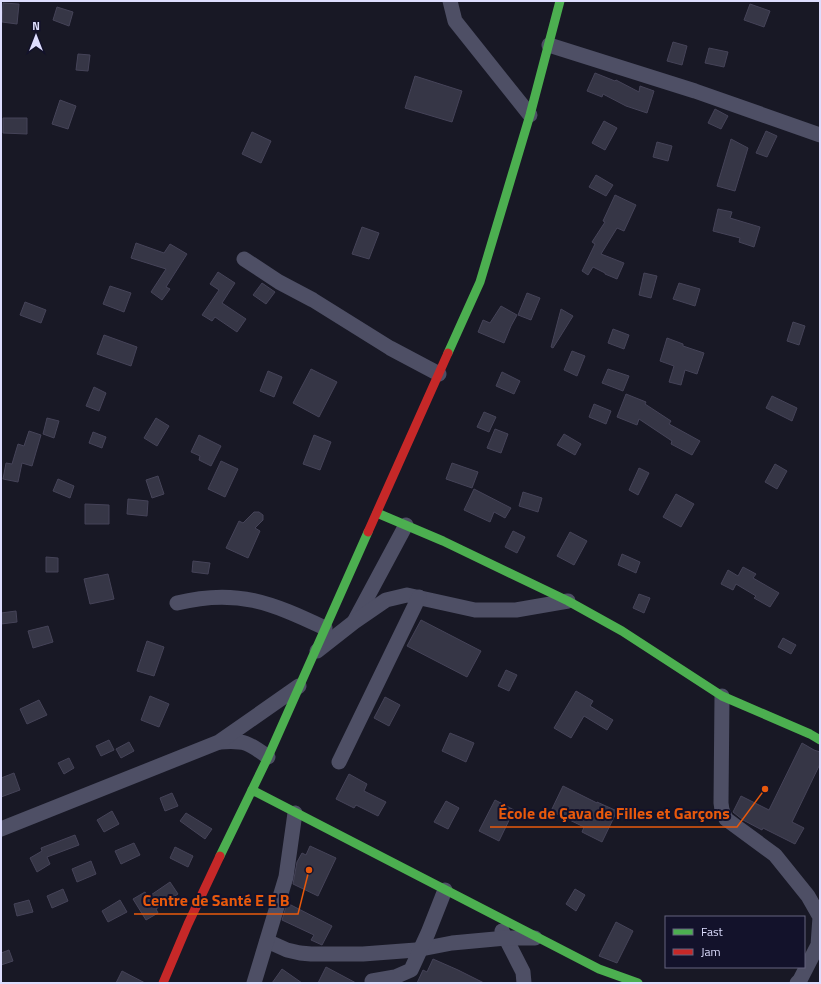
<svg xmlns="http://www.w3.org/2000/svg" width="821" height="984" font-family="'Titillium Web',sans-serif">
<rect width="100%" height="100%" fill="#181825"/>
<!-- building -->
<g fill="#363646" stroke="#454358">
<polygon points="3,3 19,4 17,24 2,22"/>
<polygon points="750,4 770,11 764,27 744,20"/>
<polygon points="57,7 73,12 69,26 53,20"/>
<polygon points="673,42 687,46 682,65 667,61"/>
<polygon points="709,48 728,52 724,67 705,63"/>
<polygon points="78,54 90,55 88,71 76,70"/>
<polygon points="595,73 615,81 616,80 639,92 640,86 654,91 647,113 626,106 603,94 602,97 587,91"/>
<polygon points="415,76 462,91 452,122 405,108"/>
<polygon points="60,100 76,106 68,129 52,124"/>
<polygon points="715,109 728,116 721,129 708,123"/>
<polygon points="3,118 27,118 27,134 3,133"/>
<polygon points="604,121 617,128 605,150 592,143"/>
<polygon points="766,131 777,136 767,157 756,153"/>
<polygon points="252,132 271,141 261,163 242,154"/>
<polygon points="731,139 748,148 735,191 717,186"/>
<polygon points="657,142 672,146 668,161 653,157"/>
<polygon points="596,175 613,185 606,196 589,187"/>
<polygon points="615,195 636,205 624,231 617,228 601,254 624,263 617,279 605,274 605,273 593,267 588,275 582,271 595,244 592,242 605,222 603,221"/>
<polygon points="718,209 732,212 730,218 760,227 754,247 739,242 740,238 713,231"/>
<polygon points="362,227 379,233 369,259 352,254"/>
<polygon points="136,243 164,253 170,244 187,254 166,287 170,289 162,300 151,292 166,269 131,258"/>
<polygon points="218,272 235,283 222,303 246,319 237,332 215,317 212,321 202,315 219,290 210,284"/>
<polygon points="644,273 657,276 651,298 639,295"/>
<polygon points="262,283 275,292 266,304 253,295"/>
<polygon points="679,283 700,289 695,306 673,299"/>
<polygon points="110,286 131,293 124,312 103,304"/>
<polygon points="527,293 540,298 531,320 518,315"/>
<polygon points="25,302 46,310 41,323 20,315"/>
<polygon points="501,306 517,315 511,326 504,343 478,332 483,320 490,323"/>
<polygon points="561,309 573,316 553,348 551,347"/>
<polygon points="793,322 805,326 799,345 787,341"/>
<polygon points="613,329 629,335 624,349 608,343"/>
<polygon points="104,335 137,347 131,366 97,354"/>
<polygon points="667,338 683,344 683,346 704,353 697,374 685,370 681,385 669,382 674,366 660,361"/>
<polygon points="572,351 585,356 577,376 564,370"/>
<polygon points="311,369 337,382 319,417 293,403"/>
<polygon points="608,369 629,376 623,391 602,383"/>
<polygon points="268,371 282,377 274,397 260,391"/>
<polygon points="502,372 520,381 514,394 496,386"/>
<polygon points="94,387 106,393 99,411 86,406"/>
<polygon points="626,394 646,402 645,404 671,421 669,424 700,441 692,455 671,444 672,441 639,419 637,425 617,417"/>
<polygon points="772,396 797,408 792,421 766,408"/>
<polygon points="594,404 611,411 606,424 589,417"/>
<polygon points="484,412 496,417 489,432 477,427"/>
<polygon points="47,418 59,421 54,438 43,434"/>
<polygon points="156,418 169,426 157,446 144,438"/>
<polygon points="495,429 508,434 501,453 487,448"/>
<polygon points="29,431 41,435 32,466 22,463 18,482 3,479 6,463 12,464 18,444 24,446"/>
<polygon points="93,432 106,437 102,448 89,443"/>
<polygon points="564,434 581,444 575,455 557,445"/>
<polygon points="199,435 221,446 211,466 199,460 200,456 191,452"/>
<polygon points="314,435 331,442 320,470 303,464"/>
<polygon points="221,461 238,469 225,497 208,489"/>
<polygon points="452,463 478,472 472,488 446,479"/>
<polygon points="775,464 787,471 777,489 765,482"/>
<polygon points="639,468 649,473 638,495 629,490"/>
<polygon points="158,476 164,494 152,498 146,480"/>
<polygon points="58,479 74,486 70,498 53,491"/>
<polygon points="474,489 511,508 505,518 494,512 490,522 464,510"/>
<polygon points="523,492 542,498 538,512 519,506"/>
<polygon points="676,494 694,504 681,527 663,517"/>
<polygon points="128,499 148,501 147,516 127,514"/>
<polygon points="85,504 109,505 109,524 85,524"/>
<polygon points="254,512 259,512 263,515 263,520 255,528 260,531 248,558 226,548 239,521 243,523"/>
<polygon points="513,531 525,537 517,553 505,547"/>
<polygon points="570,532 587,541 574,565 557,556"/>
<polygon points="622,554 640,562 636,573 618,565"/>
<polygon points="46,557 58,558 58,572 46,572"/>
<polygon points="193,561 210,563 208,574 192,572"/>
<polygon points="743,567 756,574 753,578 779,593 770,607 754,598 756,596 736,584 733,590 721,584 728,570 738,576"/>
<polygon points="108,574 114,599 90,604 84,579"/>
<polygon points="639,594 650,598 644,613 633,608"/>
<polygon points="16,611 17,622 1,624 1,613"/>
<polygon points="421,620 481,651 467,677 407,646"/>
<polygon points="48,626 53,642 33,648 28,631"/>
<polygon points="783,638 796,645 791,654 778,647"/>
<polygon points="147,641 164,647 154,676 137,671"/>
<polygon points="506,670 517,675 509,691 498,686"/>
<polygon points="576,691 593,701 590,706 613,720 607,730 584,716 571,738 554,728"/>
<polygon points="150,696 169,704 159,727 141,720"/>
<polygon points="385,697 400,705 389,726 374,718"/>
<polygon points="39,700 47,715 27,724 20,709"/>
<polygon points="450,733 474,743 466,762 442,751"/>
<polygon points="109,740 114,750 101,756 96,746"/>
<polygon points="129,742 134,751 121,758 116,749"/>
<polygon points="802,743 814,750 820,752 820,764 792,822 804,828 795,844 763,828 762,830 743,820 733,812 741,796 769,810"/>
<polygon points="69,758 74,768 64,774 58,763"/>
<polygon points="14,773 20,790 1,797 1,778"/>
<polygon points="349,774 367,784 364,791 386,802 378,816 356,805 354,808 336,799"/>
<polygon points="563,786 597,803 597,802 617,811 602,842 582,832 584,827 551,811"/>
<polygon points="172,793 178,806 165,811 160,798"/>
<polygon points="495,800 514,810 499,841 479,831"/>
<polygon points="446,801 459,808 448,829 434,822"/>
<polygon points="112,811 119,824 104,832 97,820"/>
<polygon points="186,813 212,829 205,839 180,821"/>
<polygon points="75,835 79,845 47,857 50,864 37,872 30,858 42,851 41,848"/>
<polygon points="134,843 140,855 121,864 115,851"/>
<polygon points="310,846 336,858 318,896 293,884 297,862 302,853 306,855"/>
<polygon points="175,847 193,856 188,867 170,858"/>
<polygon points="91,861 96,874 77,882 72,869"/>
<polygon points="170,882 178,894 156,909 158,913 146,920 133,899 145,892 148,897"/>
<polygon points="63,889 68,901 52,908 47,896"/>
<polygon points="575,889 585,895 576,911 566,904"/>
<polygon points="29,900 33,912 17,916 14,904"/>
<polygon points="120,900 127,912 108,922 102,911"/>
<polygon points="287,903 332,926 322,945 311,940 314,935 282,920"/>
<polygon points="616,922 633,931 617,963 599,956"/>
<polygon points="9,950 13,961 1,965 1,953"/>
<polygon points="433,959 458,970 484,983 417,983 423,970 427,972"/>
<polygon points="326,967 356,983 318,983"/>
<polygon points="282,969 302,983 272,983"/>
<polygon points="122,971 145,983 116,983"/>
</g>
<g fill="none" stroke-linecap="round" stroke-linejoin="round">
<!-- street -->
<g stroke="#4e4f65" stroke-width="15">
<polyline points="450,1 455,21 530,115"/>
<polyline points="549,45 695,91 820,135"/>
<polyline points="244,259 279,282 313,300 390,348 439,374"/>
<path d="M 177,603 C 237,588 272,603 325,628"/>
<polyline points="355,620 406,525"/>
<polyline points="317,651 354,622 386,600 407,595 475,610 516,610 568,601"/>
<polyline points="722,696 721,803 722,810 726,819 775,855 808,896 820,917 818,945 800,980 797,983"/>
<path d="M 220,742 C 245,740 249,743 268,757"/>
<polyline points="339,762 419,597"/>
<polyline points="1,829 219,742 299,686"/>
<polyline points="502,931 523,972 524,983"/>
<polyline points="267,941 287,950 300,953 311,954 363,954 416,950 452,943 506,938 535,938"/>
<polyline points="372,981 395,977 411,970 428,933 445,890"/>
<polyline points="254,983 286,877 295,813"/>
</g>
<!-- fast -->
<g stroke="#4caf50" stroke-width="9">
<polyline points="448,353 480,282 530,115 560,1"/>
<polyline points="377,513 443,541 568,601 622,631 722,696 810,734 820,740"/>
<polyline points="252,790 599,969 638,983"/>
<polyline points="220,856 268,757 368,532"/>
</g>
<!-- jam -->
<g stroke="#c62828" stroke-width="9">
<polyline points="368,532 448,353"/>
<polyline points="163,983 188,924 220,856"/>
</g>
</g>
<!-- callouts -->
<path fill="none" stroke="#e8590c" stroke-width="1.5" d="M765 789L737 827H490M309 870L298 914H134"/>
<g fill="#e8590c" stroke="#13122b" stroke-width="1.5">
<circle cx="765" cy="789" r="4"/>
<circle cx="309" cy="870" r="4"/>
</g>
<g font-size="16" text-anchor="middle" font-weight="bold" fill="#e8590c" stroke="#13122b" stroke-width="4" stroke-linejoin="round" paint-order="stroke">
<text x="614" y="819">École de Çava de Filles et Garçons</text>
<text x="216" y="906">Centre de Santé E E B</text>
</g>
<!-- border -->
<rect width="821" height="984" fill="none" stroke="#ddddfe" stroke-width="4"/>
<!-- legend -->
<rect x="665" y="916" width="140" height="52" fill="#13122b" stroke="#64637f"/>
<rect x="673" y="929" width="20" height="6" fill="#4caf50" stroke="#64637f"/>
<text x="701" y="936" font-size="12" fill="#ddddfe">Fast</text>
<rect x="673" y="949" width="20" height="6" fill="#c62828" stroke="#64637f"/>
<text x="701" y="956" font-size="12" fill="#ddddfe">Jam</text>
<!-- north arrow -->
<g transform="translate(36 36)" stroke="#13122b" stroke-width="3" paint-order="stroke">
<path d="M0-3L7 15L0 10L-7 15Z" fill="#ddddfe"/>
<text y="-6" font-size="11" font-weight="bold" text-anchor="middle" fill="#ddddfe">N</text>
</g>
</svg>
